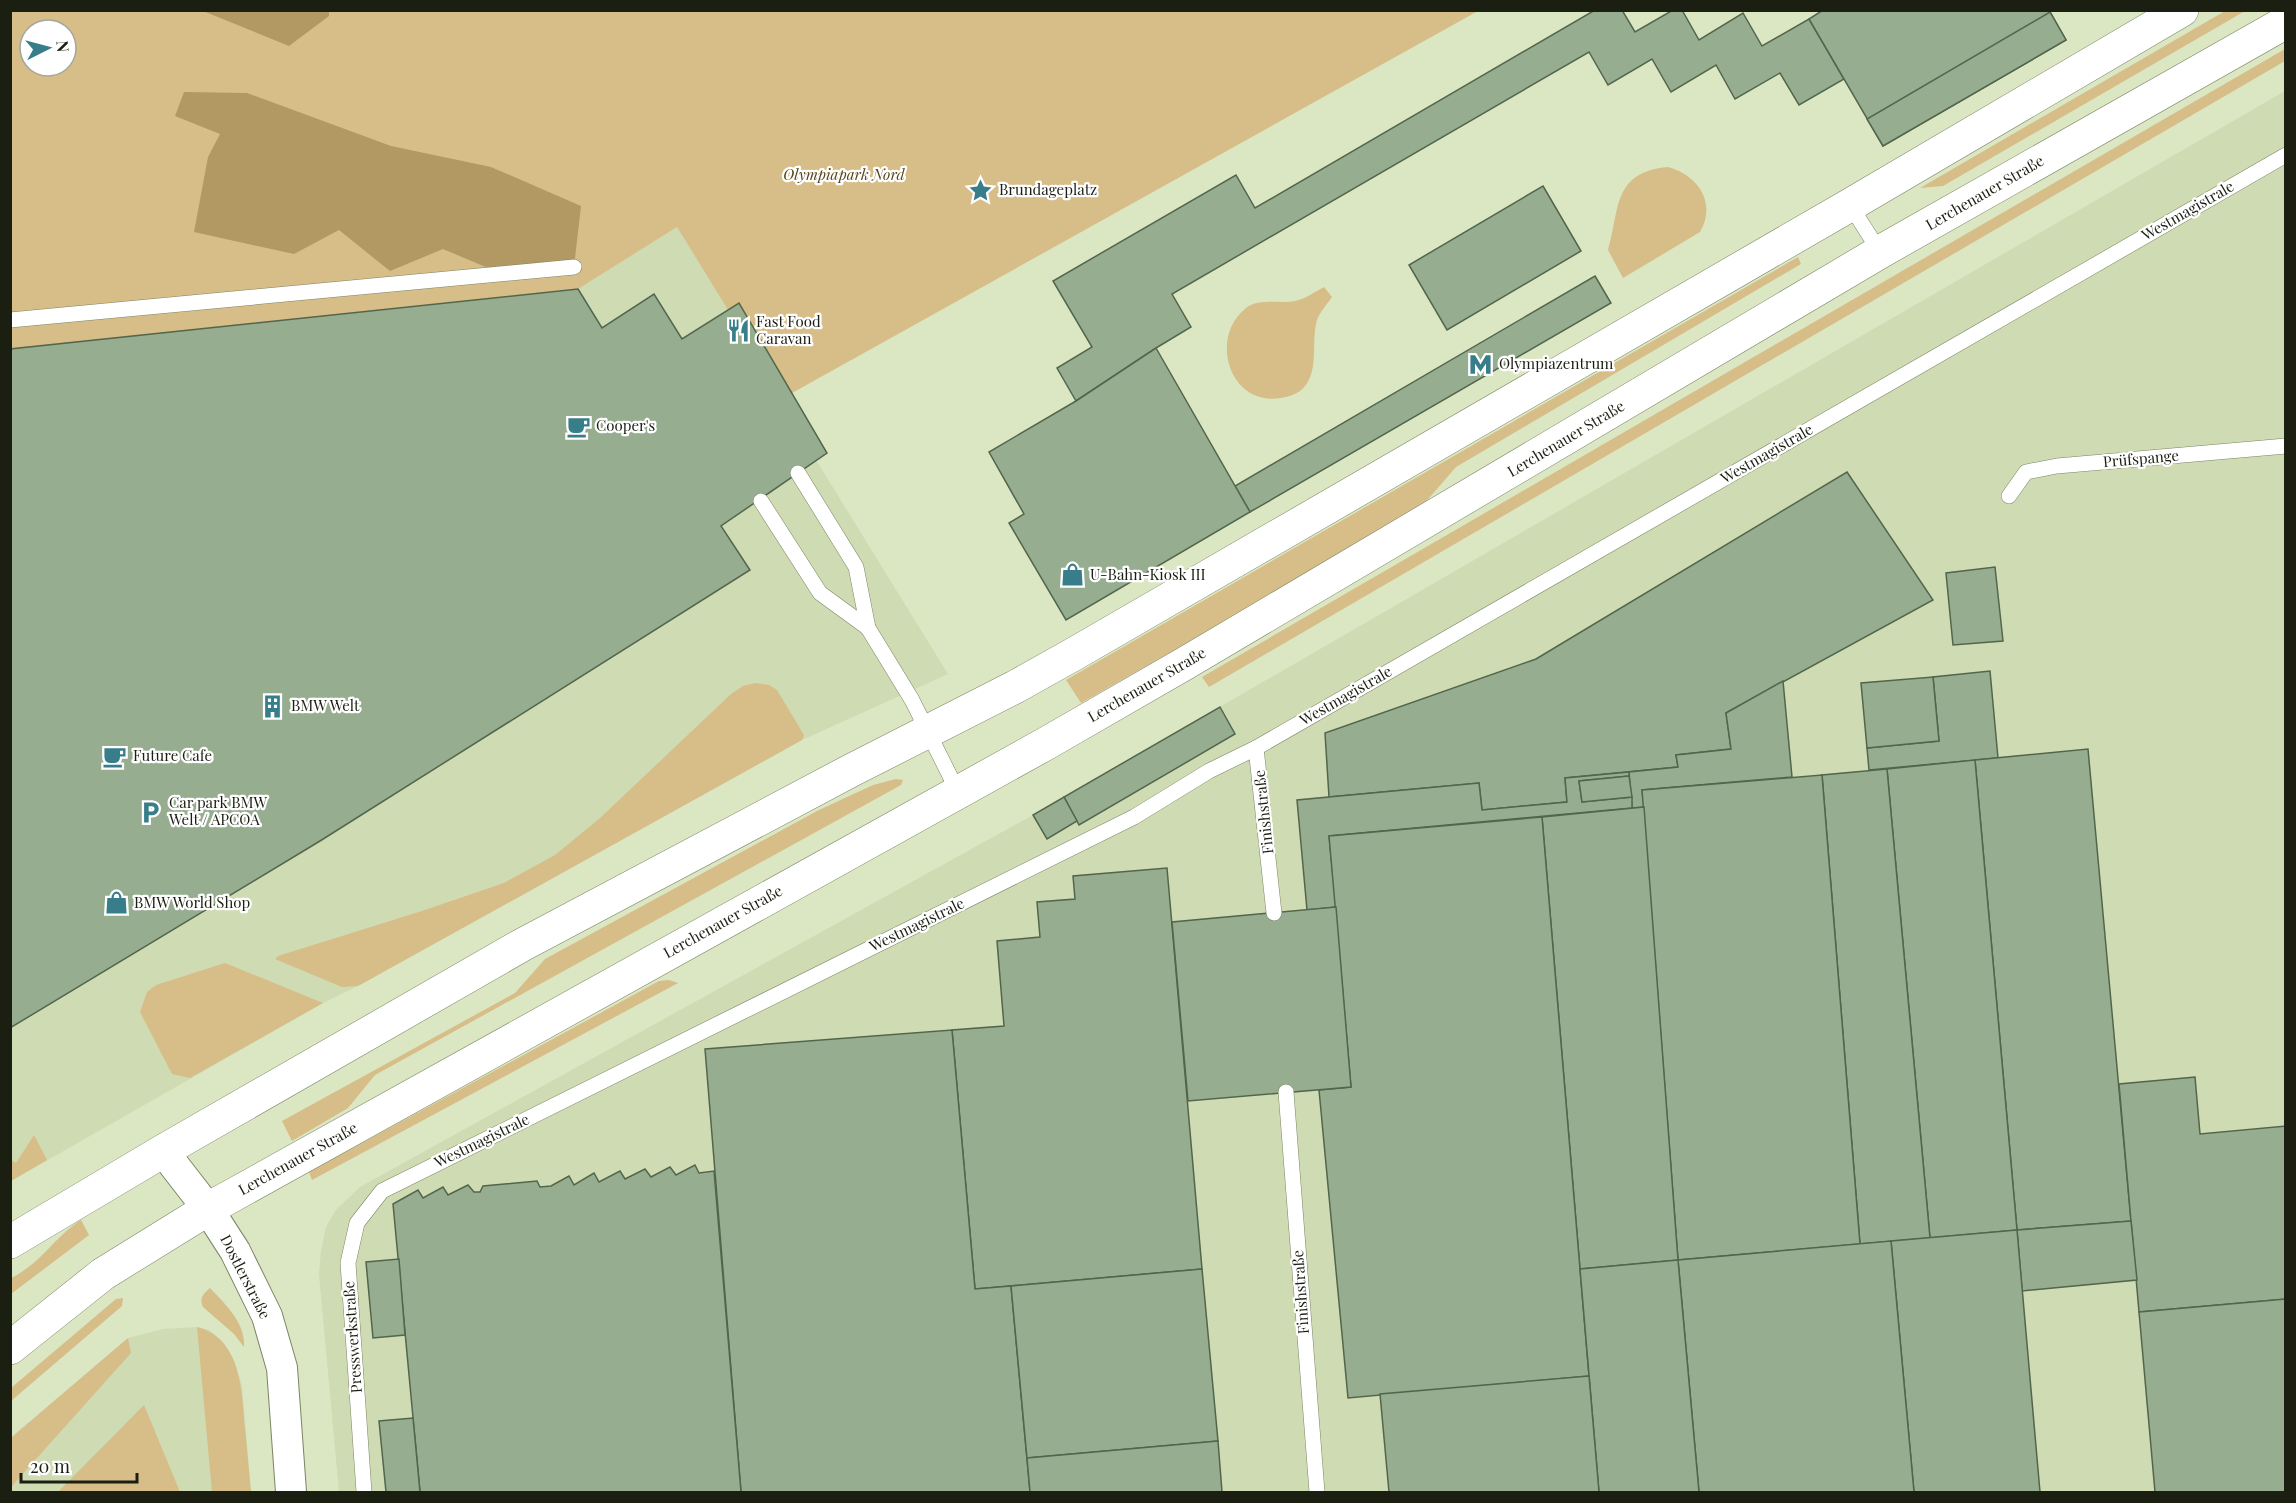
<svg xmlns="http://www.w3.org/2000/svg" width="2296" height="1503" font-family="'Playfair Display',serif">
<rect width="100%" height="100%" fill="#dbe6c3"/>
<!-- built -->
<g fill="#cfdbb2">
<polygon points="2285,91 2285,1492 339,1492 319,1274 321,1251 326,1227 335,1211 360,1187 1033,815"/>
<polygon points="677,227 728,310 739,303 827,453 816,460 948,674 802,740 358,986 323,1003 11,1181 11,349 578,289"/>
<polygon points="197,1327 209,1330 222,1341 235,1362 242,1386 251,1492 11,1492 10,1438 128,1338 163,1329"/>
</g>
<!-- green -->
<g fill="#d7bd88" fill-rule="evenodd">
<path d="M 10,11 L 1478,11 L 792,393 L 740,304 L 728,310 L 677,227 L 578,289 L 11,349 ZM 30,30 L 66,30 L 66,66 L 30,66 Z"/>
<polygon points="2225,11 2245,11 1943,186 1920,188"/>
<polygon points="2285,49 2285,61 1209,687 1202,677"/>
<path d="M 1668,167 C 1698,175 1717,203 1700,232 L 1623,278 L 1608,250 C 1620,210 1612,172 1668,167 Z"/>
<polygon points="1798,257 1801,264 1456,467 1417,512 1081,703 1066,680"/>
<path d="M 1324,287 L 1332,297 C 1327,304 1320,312 1317,320 C 1311,340 1319,369 1305,386 C 1299,394 1290,396 1281,398 C 1230,407 1208,338 1246,308 C 1259,298 1280,304 1295,301 C 1305,299 1315,292 1324,287 Z"/>
<polygon points="755,683 769,685 777,690 804,735 802,740 358,986 342,987 275,959 278,956 422,911 504,883 555,855 599,819 731,694 743,686"/>
<polygon points="896,779 903,780 901,785 375,1075 348,1108 292,1141 282,1121 515,993 545,959 817,811 873,785"/>
<polygon points="225,963 323,1003 190,1078 172,1074 140,1012 147,992 156,985"/>
<polygon points="669,980 678,983 312,1180 309,1172 659,981"/>
<polygon points="34,1135 47,1160 11,1181 11,1160 16,1163"/>
<path d="M 81,1220 L 89,1235 L 11,1294 L 11,1278 C 42,1263 53,1238 81,1220 Z"/>
<path d="M 210,1288 C 225,1304 246,1323 244,1347 L 234,1334 L 203,1307 C 199,1298 203,1294 210,1288 Z"/>
<polygon points="123,1298 122,1306 11,1401 11,1388 116,1299"/>
<path d="M 197,1327 C 241,1338 242,1391 245,1428 C 247,1449 249,1471 251,1492 L 212,1492 Z"/>
<polygon points="128,1338 131,1353 11,1487 11,1438"/>
<polygon points="144,1405 180,1492 58,1492"/>
</g>
<!-- forest -->
<g fill="#b29862">
<polygon points="329,11 329,16 289,46 203,11"/>
<polygon points="184,92 247,93 391,146 491,167 581,206 574,267 488,268 443,249 390,271 339,230 294,254 194,232 208,157 220,134 175,116"/>
</g>
<!-- building -->
<g fill="#96ad90" stroke="#52664c" stroke-width="1.5">
<polygon points="1595,10 1622,10 1635,32 1673,10 1682,10 1699,40 1743,13 1762,46 1809,19 1844,79 1799,105 1780,73 1735,99 1716,65 1671,92 1652,59 1608,85 1589,52 1172,294 1191,327 1156,348 1076,401 1057,368 1092,347 1053,281 1236,175 1255,208"/>
<polygon points="1823,10 2049,10 2066,40 1883,146 1809,19"/>
<polygon points="2050,12 2066,40 1883,146 1867,119"/>
<polygon points="1543,186 1581,251 1447,330 1409,265"/>
<polygon points="1595,276 1611,303 1250,512 1235,486"/>
<polygon points="578,289 602,328 654,294 682,339 739,303 827,453 721,526 750,570 320,841 10,1028 10,349"/>
<polygon points="1156,348 1250,512 1066,620 1009,523 1024,514 989,452 1076,401"/>
<polygon points="1847,472 1933,600 1726,713 1731,749 1676,755 1678,767 1565,778 1567,802 1482,810 1479,783 1329,797 1325,733 1536,659"/>
<polygon points="1995,567 2003,641 1953,645 1946,573"/>
<polygon points="1990,671 1998,758 1869,770 1867,748 1939,741 1933,677"/>
<polygon points="1933,677 1939,741 1867,748 1861,683"/>
<polygon points="1783,681 1792,777 1642,790 1644,807 1632,808 1629,772 1678,767 1676,755 1731,749 1726,713"/>
<polygon points="1220,707 1235,734 1079,825 1064,797"/>
<polygon points="2088,749 2131,1221 2017,1230 1975,760"/>
<polygon points="1975,760 2017,1230 1930,1238 1887,769"/>
<polygon points="1887,769 1930,1238 1860,1244 1822,775"/>
<polygon points="1629,772 1629,776 1579,781 1582,802 1632,797 1632,808 1329,836 1336,907 1307,910 1297,800 1479,783 1482,810 1567,802 1565,778"/>
<polygon points="1822,775 1860,1244 1678,1260 1642,790"/>
<polygon points="1629,776 1632,797 1582,802 1579,781"/>
<polygon points="1064,797 1077,821 1047,839 1033,815"/>
<polygon points="1644,807 1678,1260 1580,1269 1542,817"/>
<polygon points="1542,817 1589,1376 1348,1398 1319,1090 1351,1087 1329,836"/>
<polygon points="1167,868 1202,1269 975,1289 952,1030 1004,1026 997,941 1040,937 1037,902 1075,899 1073,876"/>
<polygon points="1336,907 1351,1087 1188,1101 1172,922"/>
<polygon points="952,1030 975,1289 1011,1286 1030,1492 741,1492 705,1049"/>
<polygon points="2195,1077 2200,1134 2286,1126 2286,1299 2139,1312 2119,1084"/>
<polygon points="695,1165 699,1173 714,1171 741,1492 420,1492 393,1204 418,1190 423,1198 443,1187 448,1195 468,1185 474,1192 480,1192 483,1186 537,1181 540,1187 551,1186 569,1176 574,1185 594,1173 599,1182 620,1171 625,1179 645,1169 651,1177 670,1167 676,1175"/>
<polygon points="2131,1221 2137,1280 2022,1291 2017,1230"/>
<polygon points="2017,1230 2040,1492 1914,1492 1891,1241"/>
<polygon points="1891,1241 1914,1492 1699,1492 1678,1260"/>
<polygon points="399,1259 405,1335 373,1338 366,1262"/>
<polygon points="1678,1260 1699,1492 1599,1492 1580,1269"/>
<polygon points="1202,1269 1218,1441 1027,1458 1011,1286"/>
<polygon points="2286,1299 2286,1492 2155,1492 2139,1312"/>
<polygon points="1589,1376 1599,1492 1389,1492 1380,1394"/>
<polygon points="413,1418 420,1492 386,1492 379,1421"/>
<polygon points="1218,1441 1222,1492 1030,1492 1027,1458"/>
</g>
<g fill="none" stroke-linecap="round" stroke-linejoin="round">
<defs>
<g id="lane">
<polyline points="1850,205 1880,252"/>
<polyline points="10,320 574,267"/>
<polyline points="798,473 856,567 868,628 912,700 958,792"/>
<polyline points="2009,496 2026,472 2057,466 2286,446"/>
<polyline points="761,501 820,593 868,628"/>
<polyline points="1256,748 1274,913"/>
<polyline points="1286,1092 1317,1492"/>
<polyline points="364,1492 348,1263 357,1223 382,1191 1134,817 1209,771 1256,748 2286,155"/>
</g>
<polyline id="street" points="163,1151 208,1209 235,1251 267,1316 282,1368 291,1492"/>
<g id="secondary">
<polyline points="10,1242 163,1151 522,945 852,770 1015,687 1074,654 1850,205 2182,10"/>
<polyline points="10,1348 103,1274 208,1209 1047,743 1184,664 1880,252 2286,22"/>
</g>
</defs>
<!-- lane casing -->
<use href="#lane" stroke="#7c8565" stroke-width="16"/>
<!-- street casing -->
<use href="#street" stroke="#7c8565" stroke-width="32"/>
<!-- secondary casing -->
<use href="#secondary" stroke="#7c8565" stroke-width="34"/>
<!-- lane -->
<use href="#lane" stroke="#fff" stroke-width="15"/>
<!-- street -->
<use href="#street" stroke="#fff" stroke-width="30"/>
<!-- secondary -->
<use href="#secondary" stroke="#fff" stroke-width="33"/>
</g>
<!-- icons -->
<defs>
<symbol id="sight-bare" viewBox="-9 -9 18 18"><path d="M0-6L1.8-2.2L6-1.7L2.9 1.2L3.7 5.4L0 3.3L-3.7 5.4L-2.9 1.2L-6-1.7L-1.8-2.2Z" fill="#387d8a" stroke="#fff" stroke-width="2.5" paint-order="stroke"/></symbol>
<symbol id="restaurant-bare" viewBox="-9 -9 18 18"><path d="M-5-6h1v4h1v-4h1v4h1v-4h1v5L-1.5 .5V6h-2V.5L-5-1ZM5-6V6H3V1.5H1.5Q1.5-4 5-6Z" fill="#387d8a" stroke="#fff" stroke-width="2.5" paint-order="stroke"/></symbol>
<symbol id="metro-bare" viewBox="-9 -9 18 18"><path d="M-5.5 5V-5H-3L0 0L3-5H5.5V5H3V-.5L0 4L-3-.5V5Z" fill="#387d8a" stroke="#fff" stroke-width="2.5" paint-order="stroke"/></symbol>
<symbol id="cafe-bare" viewBox="-9 -9 18 18"><path d="M-5.5-4.5H6V0H3Q3 3.5 0 3.5H-2.5Q-5.5 3.5-5.5 0ZM3-3.2v2h1.7v-2ZM-6 4.5H4V6H-6Z" fill="#387d8a" stroke="#fff" stroke-width="2.5" paint-order="stroke"/></symbol>
<symbol id="shop-bare" viewBox="-9 -9 18 18"><path d="M-5-2.5h2.3a2.7 3.5 0 0 1 5.4 0H5L5.5 6h-11ZM-1.5-2.5h3a1.5 2.3 0 0 0-3 0Z" fill="#387d8a" stroke="#fff" stroke-width="2.5" paint-order="stroke"/></symbol>
<symbol id="building-bare" viewBox="-9 -9 18 18"><path d="M-4-6H4V6H1V3H-1V6H-4ZM-2.5-4.3h1.7v1.8h-1.7ZM.8-4.3h1.7v1.8H.8ZM-2.5-1h1.7V.8h-1.7ZM.8-1h1.7V.8H.8Z" fill="#387d8a" stroke="#fff" stroke-width="2.5" paint-order="stroke"/></symbol>
<symbol id="parking-bare" viewBox="-9 -9 18 18"><path d="M-3.5-5.5H1a3.5 3.5 0 0 1 0 7H-1V5.5H-3.5ZM-1-3.4V-.6H.8a1.4 1.4 0 0 0 0-2.8Z" fill="#387d8a" stroke="#fff" stroke-width="2.5" paint-order="stroke"/></symbol>
</defs>
<g fill-rule="evenodd">
<use href="#sight-bare" x="964" y="174" width="33" height="33"/>
<use href="#restaurant-bare" x="722" y="314" width="33" height="33"/>
<use href="#metro-bare" x="1464" y="348" width="33" height="33"/>
<use href="#cafe-bare" x="562" y="410" width="33" height="33"/>
<use href="#shop-bare" x="1056" y="558" width="33" height="33"/>
<use href="#building-bare" x="256" y="690" width="33" height="33"/>
<use href="#cafe-bare" x="98" y="740" width="33" height="33"/>
<use href="#parking-bare" x="134" y="796" width="33" height="33"/>
<use href="#shop-bare" x="100" y="886" width="33" height="33"/>
</g>
<g text-anchor="middle" stroke-width="4.5" stroke-linejoin="round" paint-order="stroke">
<!-- park labels -->
<g font-size="15" font-style="italic" fill="#584419" stroke="#fff">
<text x="844" y="180">Olympiapark Nord</text>
</g>
<!-- poi labels -->
<g font-size="15" fill="#1b1f12" stroke="#fff" text-anchor="start">
<text x="999" y="195">Brundageplatz</text>
<text x="756" y="327">Fast Food<tspan x="756" dy="17">Caravan</tspan></text>
<text x="1499" y="369">Olympiazentrum</text>
<text x="596" y="431">Cooper's</text>
<text x="1090" y="580">U-Bahn-Kiosk III</text>
<text x="291" y="711">BMW Welt</text>
<text x="133" y="761">Future Cafe</text>
<text x="169" y="808">Car park BMW<tspan x="169" dy="17">Welt / APCOA</tspan></text>
<text x="134" y="908">BMW World Shop</text>
</g>
<!-- street labels -->
<g font-size="15" fill="#1b1f12" stroke="#fff">
<text transform="translate(1985 193) rotate(-30)" y="5">Lerchenauer Straße</text>
<text transform="translate(2188 211) rotate(-30)" y="5">Westmagistrale</text>
<text transform="translate(1566 439) rotate(-31)" y="5">Lerchenauer Straße</text>
<text transform="translate(1767 454) rotate(-30)" y="5">Westmagistrale</text>
<text transform="translate(2141 459) rotate(-5)" y="5">Prüfspange</text>
<text transform="translate(1147 685) rotate(-30)" y="5">Lerchenauer Straße</text>
<text transform="translate(1346 696) rotate(-30)" y="5">Westmagistrale</text>
<text transform="translate(1264 812) rotate(-96)" y="5">Finishstraße</text>
<text transform="translate(723 922) rotate(-29)" y="5">Lerchenauer Straße</text>
<text transform="translate(917 925) rotate(-26)" y="5">Westmagistrale</text>
<text transform="translate(482 1141) rotate(-26)" y="5">Westmagistrale</text>
<text transform="translate(298 1159) rotate(-29)" y="5">Lerchenauer Straße</text>
<text transform="translate(245 1277) rotate(63)" y="5">Dostlerstraße</text>
<text transform="translate(1301 1292) rotate(-94)" y="5">Finishstraße</text>
<text transform="translate(353 1337) rotate(-94)" y="5">Presswerkstraße</text>
</g>
</g>
<!-- border -->
<rect width="2296" height="1503" fill="none" stroke="#1b1f12" stroke-width="24"/>
<!-- north arrow -->
<g transform="translate(48 48) rotate(84)"><circle r="28" fill="#ffffff" stroke="#a4a5a0" stroke-width="1.5"/>
<path d="M0-4.5L10 22L0 15L-10 22Z" fill="#387d8a"/>
<text y="-9" font-size="16" font-weight="bold" text-anchor="middle" fill="#1b1f12">N</text>
</g>
<!-- scale -->
<path d="M21 1473v9h116v-9" fill="none" stroke="#1b1f12" stroke-width="3"/>
<text x="30" y="1473" font-size="18" fill="#1b1f12" stroke="#ffffff" stroke-width="4.5" paint-order="stroke">20 m</text>
</svg>
